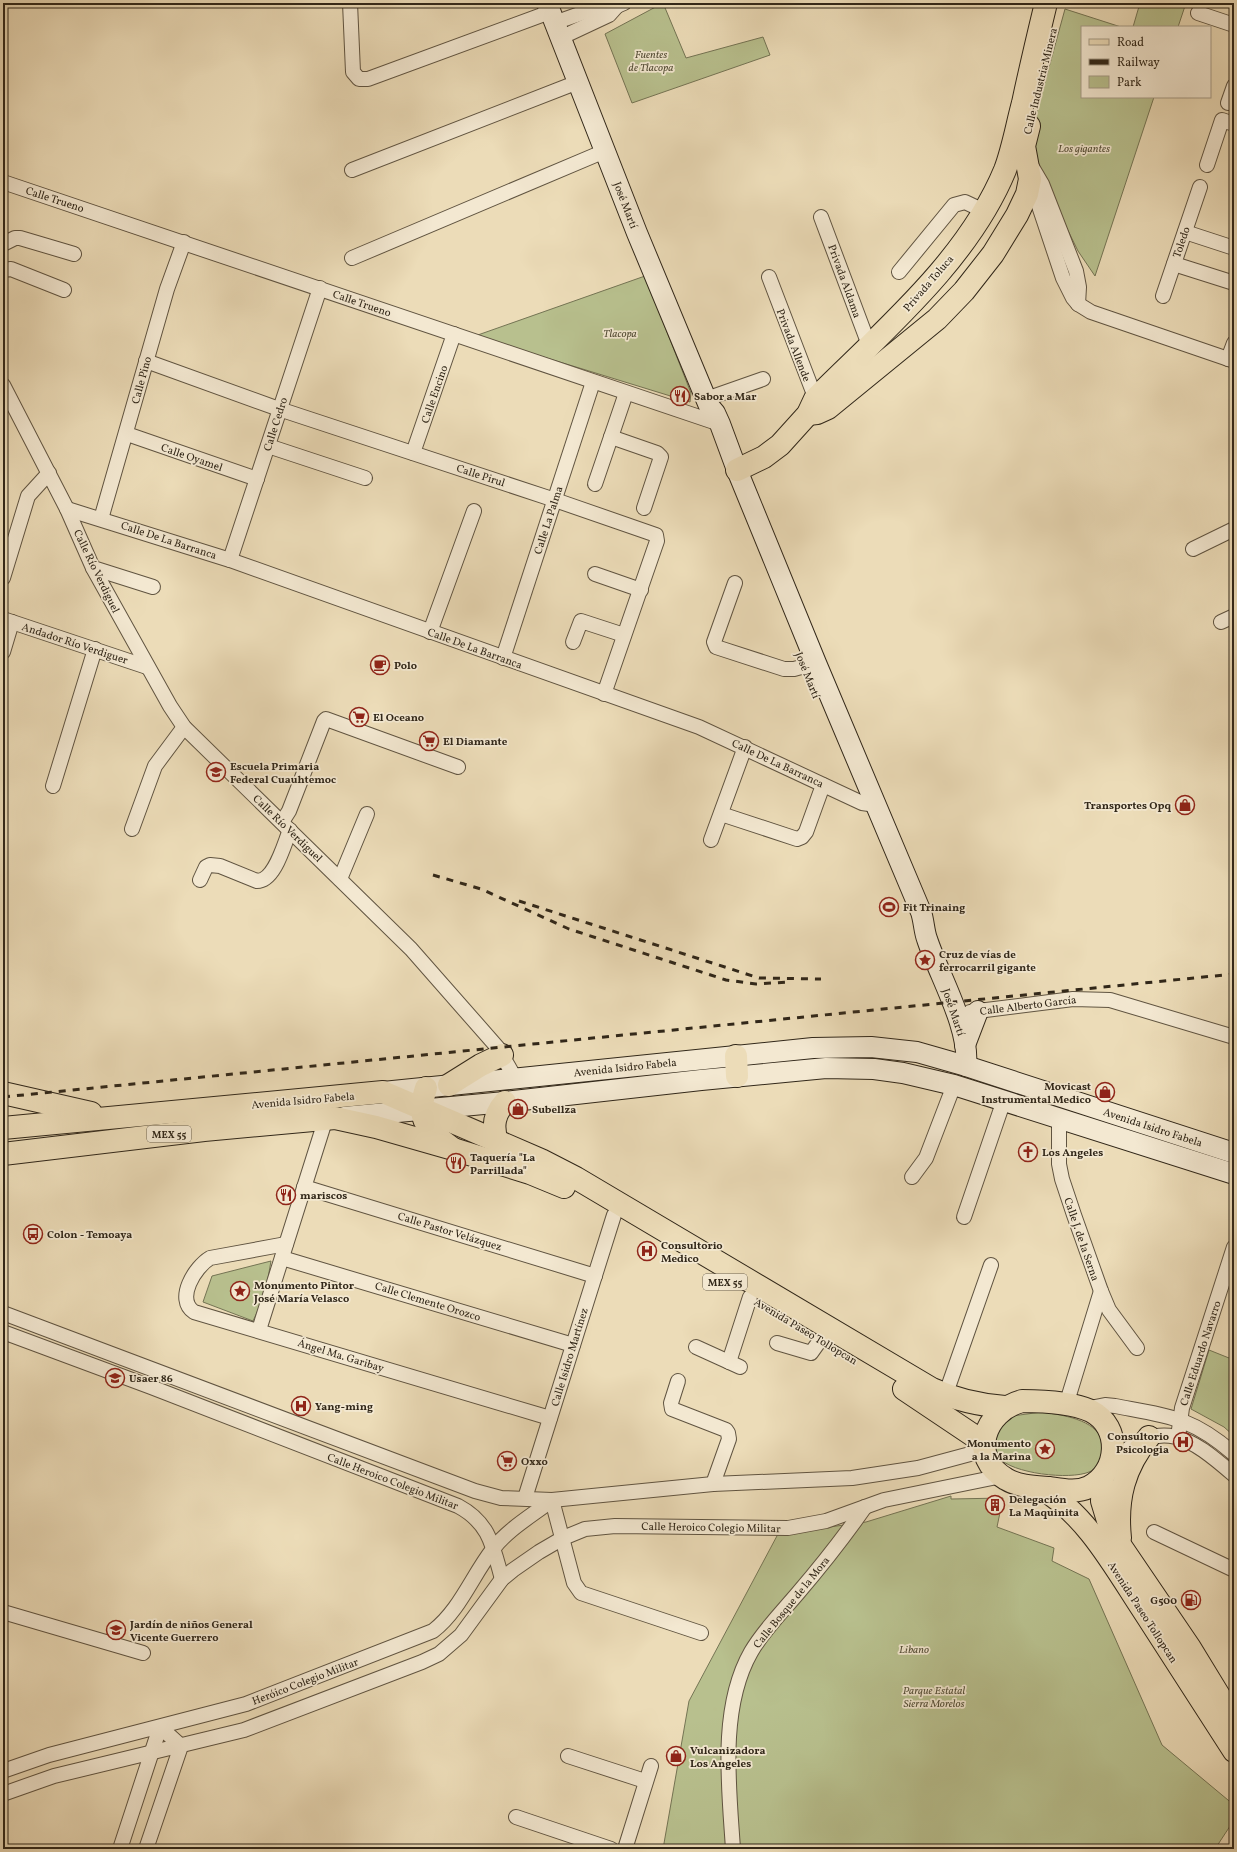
<svg xmlns="http://www.w3.org/2000/svg" width="1237" height="1852" font-family="Vollkorn,serif">
<rect width="100%" height="100%" fill="#ecdcb8"/>
<filter id="stains"><feTurbulence type="fractalNoise" baseFrequency=".005" numOctaves="4"/><feColorMatrix values="0 0 0 0 .2 0 0 0 0 .09 0 0 0 0 .02 0 0 0 .5 -.17"/></filter>
<radialGradient id="worn" r=".72"><stop offset=".6" stop-color="#630" stop-opacity="0"/><stop offset="1" stop-color="#630" stop-opacity=".3"/></radialGradient>
<!-- green -->
<g fill="#b8c08e" stroke="#747454">
<polygon points="663,3 686,58 763,37 770,55 632,103 605,34"/>
<polygon points="1140,3 1186,3 1178,27 1133,27"/>
<polygon points="1065,9 1121,27 1082,27 1082,97 1154,97 1095,276 1078,251 1027,147"/>
<polygon points="645,276 691,393 690,402 475,336"/>
<polygon points="271,1261 265,1295 253,1321 203,1302 212,1276"/>
<polygon points="1209,1350 1234,1360 1234,1436 1224,1427 1191,1409"/>
<path d="M 1042,1412 C 1061,1415 1096,1419 1102,1441 C 1103,1447 1105,1450 1102,1456 C 1099,1463 1097,1469 1089,1472 C 1070,1480 1012,1474 998,1457 C 992,1448 994,1440 996,1430 L 1012,1416 Z"/>
<polygon points="951,1496 951,1499 1003,1498 997,1527 1054,1548 1052,1561 1089,1579 1162,1745 1234,1805 1234,1820 1215,1849 663,1849 689,1701 778,1534 866,1522"/>
</g>
<g fill="none" stroke-linecap="round" stroke-linejoin="round">
<defs>
<g id="minor">
<polyline points="350,3 353,72 359,79 368,79 550,12"/>
<polyline points="1198,13 1234,25"/>
<polyline points="554,23 605,5 617,6 624,3"/>
<polyline points="560,38 609,15 617,6"/>
<polyline points="1228,103 1234,86"/>
<polyline points="1207,165 1222,120 1234,124"/>
<polyline points="1032,167 1042,184 1076,271 1079,287 1078,304"/>
<polyline points="352,170 578,82"/>
<polyline points="3,182 720,424"/>
<polyline points="1031,182 1063,278 1073,298 1078,304 1091,312 1234,361"/>
<polyline points="821,217 869,345"/>
<polyline points="1185,232 1234,248"/>
<polyline points="3,244 15,238 20,238 74,254"/>
<polyline points="352,258 605,151"/>
<polyline points="1174,264 1234,283"/>
<polyline points="3,270 11,269 64,290"/>
<polyline points="899,272 954,205 965,202 984,211"/>
<polyline points="769,277 818,405"/>
<polyline points="1163,296 1200,187"/>
<polyline points="1228,359 1234,343"/>
<polyline points="146,361 279,409 555,500 656,535 657,541 604,694"/>
<polyline points="3,385 67,509 93,568 170,706 184,727 411,949 498,1048 515,1078"/>
<polyline points="706,399 763,379"/>
<polyline points="127,434 257,479"/>
<polyline points="611,437 657,453 661,457 644,508"/>
<polyline points="268,446 365,478"/>
<polyline points="413,453 454,334"/>
<polyline points="595,484 626,393"/>
<polyline points="67,509 230,560 699,727 862,803 876,805"/>
<polyline points="101,519 167,289 184,242"/>
<polyline points="1193,549 1234,529"/>
<polyline points="230,560 320,288"/>
<polyline points="93,568 153,587"/>
<polyline points="595,574 641,590"/>
<polyline points="3,578 28,496 49,473"/>
<polyline points="735,583 714,642 716,647 784,669 794,669 816,663"/>
<polyline points="3,619 147,667"/>
<polyline points="1221,622 1234,616"/>
<polyline points="430,632 474,511"/>
<polyline points="573,642 581,621 624,635"/>
<polyline points="3,652 12,622"/>
<polyline points="503,658 593,382"/>
<polyline points="53,786 95,649"/>
<polyline points="721,814 797,839 802,837 806,832 823,785"/>
<polyline points="282,822 289,811 324,721 326,719 458,767"/>
<polyline points="132,829 155,766 184,727"/>
<polyline points="711,840 745,747"/>
<polyline points="340,879 367,814"/>
<path d="M 200,880 L 206,867 L 210,865 L 220,866 L 257,881 C 275,881 284,844 290,830"/>
<polyline points="970,1012 1073,999 1110,1000 1234,1037"/>
<polyline points="1059,1117 1059,1164 1062,1179 1074,1215 1101,1291 1109,1310 1137,1348"/>
<polyline points="912,1177 926,1158 954,1085"/>
<polyline points="304,1187 595,1276"/>
<polyline points="964,1217 1004,1100"/>
<path d="M 286,1244 L 210,1258 C 195,1267 175,1299 194,1312 L 550,1418"/>
<polyline points="282,1258 573,1345"/>
<polyline points="3,1313 475,1491 501,1498 552,1500 713,1484 852,1478 918,1468 985,1450"/>
<polyline points="259,1330 326,1118"/>
<path d="M 3,1332 L 151,1387 L 458,1506 C 490,1523 493,1547 502,1579"/>
<polyline points="777,1343 811,1353 821,1339"/>
<polyline points="696,1347 740,1367"/>
<polyline points="729,1362 750,1297"/>
<polyline points="678,1381 671,1403 672,1409 726,1430 728,1433 729,1439 713,1484"/>
<polyline points="945,1396 991,1265"/>
<polyline points="1066,1405 1101,1291"/>
<path d="M 1085,1409 L 1105,1405 L 1115,1406 C 1168,1416 1192,1417 1234,1454"/>
<polyline points="1178,1437 1182,1408 1234,1247"/>
<path d="M 1111,1463 C 1161,1415 1190,1437 1234,1475"/>
<polyline points="525,1498 614,1215"/>
<polyline points="552,1500 574,1583 581,1593 701,1633"/>
<polyline points="1154,1532 1234,1570"/>
<polyline points="3,1612 143,1653"/>
<polyline points="568,1756 645,1781"/>
<path d="M 3,1771 L 49,1755 L 246,1704 L 433,1631 C 460,1610 472,1576 493,1549 C 508,1529 533,1515 552,1500"/>
<polyline points="3,1794 54,1776 244,1730 422,1662 439,1654 461,1635 502,1579 513,1570 539,1552 563,1538 585,1529 615,1526 788,1528 826,1521 884,1500 1002,1476"/>
<polyline points="516,1817 611,1849"/>
<polyline points="120,1849 160,1727 181,1746"/>
<polyline points="146,1849 181,1746"/>
<polyline points="625,1849 651,1766"/>
<path d="M 733,1849 C 729,1787 719,1708 751,1652 C 763,1631 782,1612 798,1593 C 822,1565 844,1537 865,1507"/>
</g>
<g id="secondary">
<path d="M 547,3 L 637,233 L 709,406 L 715,413 L 720,424 L 737,470 L 816,663 L 921,912 C 924,921 924,931 927,939 C 939,976 970,1027 966,1066"/>
<polyline points="965,1045 978,1011"/>
<polyline points="383,1092 813,1048 871,1047 917,1052 966,1066 1234,1153"/>
<polyline points="344,1117 505,1102 701,1080 826,1068 874,1069 903,1073 954,1085 1234,1174"/>
</g>
<g id="primary">
<polyline points="808,414 817,413 828,408 937,319 964,291 993,254 1017,215 1027,194 1030,179 1024,146 1029,126"/>
<path d="M 737,470 L 764,457 L 780,445 L 808,414 L 815,399 C 883,331 968,260 1005,170 C 1013,149 1017,125 1023,103 C 1030,70 1038,36 1046,3"/>
<polyline points="736,1056 737,1076"/>
<polyline points="449,1085 481,1065 502,1055"/>
<path d="M 426,1088 C 424,1095 421,1103 422,1110 C 423,1128 440,1139 453,1149"/>
<path d="M 497,1142 C 492,1126 494,1114 505,1102"/>
</g>
<g id="trunk">
<polyline points="3,1093 91,1113"/>
<path d="M 3,1128 L 383,1092 L 541,1160 L 576,1178 L 932,1389 C 956,1400 979,1405 1005,1407"/>
<polyline points="3,1154 204,1130 335,1118 376,1127 453,1149 530,1173 564,1187"/>
<polyline points="904,1389 983,1442"/>
<path d="M 1022,1401 C 1044,1401 1071,1402 1091,1411 C 1122,1427 1119,1472 1089,1487 C 1077,1493 1063,1490 1050,1488 C 1036,1487 1019,1487 1006,1479 C 968,1457 984,1411 1022,1401 Z"/>
<polyline points="1103,1477 1102,1501 1109,1524 1120,1545 1190,1648 1234,1720"/>
<path d="M 1042,1489 C 1088,1515 1118,1573 1147,1616 C 1176,1661 1205,1706 1234,1751"/>
<path d="M 1120,1538 C 1116,1499 1124,1467 1149,1437"/>
</g>
</defs>
<!-- minor casing -->
<use href="#minor" stroke="#605441" stroke-width="16"/>
<!-- secondary casing -->
<use href="#secondary" stroke="#312719" stroke-width="22"/>
<!-- primary casing -->
<use href="#primary" stroke="#312719" stroke-width="24"/>
<!-- trunk casing -->
<use href="#trunk" stroke="#312719" stroke-width="24"/>
<!-- minor -->
<use href="#minor" stroke="#f3e8d1" stroke-width="14"/>
<!-- secondary -->
<use href="#secondary" stroke="#f3e8d1" stroke-width="20"/>
<!-- primary -->
<use href="#primary" stroke="#ecdcb8" stroke-width="22"/>
<!-- trunk -->
<use href="#trunk" stroke="#ecdcb8" stroke-width="22"/>
<!-- rail -->
<g stroke="#312719" stroke-width="3" stroke-dasharray="7 7" stroke-linecap="butt">
<polyline points="433,875 481,889 569,929 726,980 756,984 789,982"/>
<polyline points="519,901 759,978 821,979"/>
<polyline points="3,1097 1234,974"/>
</g>
</g>
<!-- icons -->
<defs>
<symbol id="restaurant-ring" viewBox="-11 -11 22 22"><circle r="9.5" fill="#f3e8d1" stroke="#8f2418" stroke-width="1.5"/><path d="M-5-6h1v4h1v-4h1v4h1v-4h1v5L-1.5 .5V6h-2V.5L-5-1ZM5-6V6H3V1.5H1.5Q1.5-4 5-6Z" fill="#8f2418"/></symbol>
<symbol id="cafe-ring" viewBox="-11 -11 22 22"><circle r="9.5" fill="#f3e8d1" stroke="#8f2418" stroke-width="1.5"/><path d="M-5.5-4.5H6V0H3Q3 3.5 0 3.5H-2.5Q-5.5 3.5-5.5 0ZM3-3.2v2h1.7v-2ZM-6 4.5H4V6H-6Z" fill="#8f2418"/></symbol>
<symbol id="supermarket-ring" viewBox="-11 -11 22 22"><circle r="9.5" fill="#f3e8d1" stroke="#8f2418" stroke-width="1.5"/><path d="M-6-5.5h2.5l.6 2H6L4.5 2H-2.5L-4.4-4H-6ZM-1.5 3.2a1.3 1.3 0 1 0 .1 0ZM3 3.2a1.3 1.3 0 1 0 .1 0Z" fill="#8f2418"/></symbol>
<symbol id="school-ring" viewBox="-11 -11 22 22"><circle r="9.5" fill="#f3e8d1" stroke="#8f2418" stroke-width="1.5"/><path d="M0-5L7-2L0 1L-7-2ZM-4 1L0 2.5L4 1V4Q0 6-4 4Z" fill="#8f2418"/></symbol>
<symbol id="shop-ring" viewBox="-11 -11 22 22"><circle r="9.5" fill="#f3e8d1" stroke="#8f2418" stroke-width="1.5"/><path d="M-5-2.5h2.3a2.7 3.5 0 0 1 5.4 0H5L5.5 6h-11ZM-1.5-2.5h3a1.5 2.3 0 0 0-3 0Z" fill="#8f2418"/></symbol>
<symbol id="stadium-ring" viewBox="-11 -11 22 22"><circle r="9.5" fill="#f3e8d1" stroke="#8f2418" stroke-width="1.5"/><path d="M0-5a6.5 5 0 1 0 0 10a6.5 5 0 1 0 0-10ZM-3.5-1.8h7v3.6h-7Z" fill="#8f2418"/></symbol>
<symbol id="sight-ring" viewBox="-11 -11 22 22"><circle r="9.5" fill="#f3e8d1" stroke="#8f2418" stroke-width="1.5"/><path d="M0-6L1.8-2.2L6-1.7L2.9 1.2L3.7 5.4L0 3.3L-3.7 5.4L-2.9 1.2L-6-1.7L-1.8-2.2Z" fill="#8f2418"/></symbol>
<symbol id="church-ring" viewBox="-11 -11 22 22"><circle r="9.5" fill="#f3e8d1" stroke="#8f2418" stroke-width="1.5"/><path d="M-1.2-6h2.4v3.5h3.3v2.4h-3.3V6h-2.4V-.1h-3.3v-2.4h3.3Z" fill="#8f2418"/></symbol>
<symbol id="bus-ring" viewBox="-11 -11 22 22"><circle r="9.5" fill="#f3e8d1" stroke="#8f2418" stroke-width="1.5"/><path d="M-5-6H5V4H4V6H2V4H-2V6H-4V4H-5ZM-3.5-4V0h7V-4ZM-3.5 1.2v1.5H-2V1.2ZM2 1.2v1.5H3.5V1.2Z" fill="#8f2418"/></symbol>
<symbol id="hospital-ring" viewBox="-11 -11 22 22"><circle r="9.5" fill="#f3e8d1" stroke="#8f2418" stroke-width="1.5"/><path d="M-5-5h3v3.5h4V-5h3V5h-3V1.5h-4V5h-3Z" fill="#8f2418"/></symbol>
<symbol id="building-ring" viewBox="-11 -11 22 22"><circle r="9.5" fill="#f3e8d1" stroke="#8f2418" stroke-width="1.5"/><path d="M-4-6H4V6H1V3H-1V6H-4ZM-2.5-4.3h1.7v1.8h-1.7ZM.8-4.3h1.7v1.8H.8ZM-2.5-1h1.7V.8h-1.7ZM.8-1h1.7V.8H.8Z" fill="#8f2418"/></symbol>
<symbol id="fuel-ring" viewBox="-11 -11 22 22"><circle r="9.5" fill="#f3e8d1" stroke="#8f2418" stroke-width="1.5"/><path d="M-5.5-6h7V0h2V4h1.3V-2.5L3-4.5l.8-.8L6-3V5H2.5V1h-1V6h-7ZM-4.2-4.7v3.2H.2V-4.7Z" fill="#8f2418"/></symbol>
</defs>
<g fill-rule="evenodd">
<use href="#restaurant-ring" x="669" y="385" width="22" height="22"/>
<use href="#cafe-ring" x="369" y="654" width="22" height="22"/>
<use href="#supermarket-ring" x="348" y="706" width="22" height="22"/>
<use href="#supermarket-ring" x="418" y="730" width="22" height="22"/>
<use href="#school-ring" x="205" y="761" width="22" height="22"/>
<use href="#shop-ring" x="1174" y="794" width="22" height="22"/>
<use href="#stadium-ring" x="878" y="896" width="22" height="22"/>
<use href="#sight-ring" x="914" y="949" width="22" height="22"/>
<use href="#shop-ring" x="1094" y="1081" width="22" height="22"/>
<use href="#shop-ring" x="507" y="1098" width="22" height="22"/>
<use href="#church-ring" x="1017" y="1141" width="22" height="22"/>
<use href="#restaurant-ring" x="445" y="1152" width="22" height="22"/>
<use href="#restaurant-ring" x="275" y="1184" width="22" height="22"/>
<use href="#bus-ring" x="22" y="1223" width="22" height="22"/>
<use href="#hospital-ring" x="636" y="1240" width="22" height="22"/>
<use href="#sight-ring" x="229" y="1280" width="22" height="22"/>
<use href="#school-ring" x="104" y="1367" width="22" height="22"/>
<use href="#hospital-ring" x="290" y="1395" width="22" height="22"/>
<use href="#hospital-ring" x="1172" y="1431" width="22" height="22"/>
<use href="#sight-ring" x="1034" y="1438" width="22" height="22"/>
<use href="#supermarket-ring" x="496" y="1450" width="22" height="22"/>
<use href="#building-ring" x="984" y="1494" width="22" height="22"/>
<use href="#fuel-ring" x="1180" y="1589" width="22" height="22"/>
<use href="#school-ring" x="105" y="1619" width="22" height="22"/>
<use href="#shop-ring" x="665" y="1745" width="22" height="22"/>
</g>
<g text-anchor="middle" stroke-width="3.5" stroke-linejoin="round" paint-order="stroke">
<!-- shield labels -->
<g fill="#f3e8d1" stroke="#6b6150" stroke-width="1">
<rect x="147" y="1126" width="44" height="16" rx="3"/>
<rect x="703" y="1274" width="44" height="16" rx="3"/>
</g>
<g font-size="10" font-weight="bold" fill="#312719">
<text x="169" y="1138">MEX 55</text>
<text x="725" y="1286">MEX 55</text>
</g>
<!-- park labels -->
<g font-size="11" font-style="italic" fill="#534d36" stroke="#f3e8d1">
<text x="651" y="58">Fuentes<tspan x="651" dy="13">de Tlacopa</tspan></text>
<text x="1084" y="152">Los gigantes</text>
<text x="620" y="337">Tlacopa</text>
<text x="914" y="1653">Libano</text>
<text x="934" y="1694">Parque Estatal<tspan x="934" dy="13">Sierra Morelos</tspan></text>
</g>
<!-- street labels -->
<g font-size="11" fill="#312719" stroke="#f3e8d1">
<text transform="translate(1040 81) rotate(-76)" y="4">Calle Industria Minera</text>
<text transform="translate(55 199) rotate(18)" y="4">Calle Trueno</text>
<text transform="translate(626 205) rotate(69)" y="4">José Martí</text>
<text transform="translate(1181 242) rotate(-71)" y="4">Toledo</text>
<text transform="translate(845 281) rotate(70)" y="4">Privada Aldama</text>
<text transform="translate(928 283) rotate(-49)" y="4">Privada Toluca</text>
<text transform="translate(362 303) rotate(19)" y="4">Calle Trueno</text>
<text transform="translate(794 345) rotate(69)" y="4">Privada Allende</text>
<text transform="translate(141 380) rotate(-75)" y="4">Calle Pino</text>
<text transform="translate(434 394) rotate(-71)" y="4">Calle Encino</text>
<text transform="translate(275 424) rotate(-72)" y="4">Calle Cedro</text>
<text transform="translate(192 457) rotate(19)" y="4">Calle Oyamel</text>
<text transform="translate(481 475) rotate(18)" y="4">Calle Pirul</text>
<text transform="translate(548 520) rotate(-72)" y="4">Calle La Palma</text>
<text transform="translate(169 540) rotate(18)" y="4">Calle De La Barranca</text>
<text transform="translate(97 571) rotate(64)" y="4">Calle Río Verdiguel</text>
<text transform="translate(75 643) rotate(18)" y="4">Andador Río Verdiguer</text>
<text transform="translate(475 648) rotate(20)" y="4">Calle De La Barranca</text>
<text transform="translate(808 675) rotate(68)" y="4">José Martí</text>
<text transform="translate(778 763) rotate(25)" y="4">Calle De La Barranca</text>
<text transform="translate(288 828) rotate(44)" y="4">Calle Río Verdiguel</text>
<text transform="translate(1028 1005) rotate(-7)" y="4">Calle Alberto García</text>
<text transform="translate(954 1012) rotate(71)" y="4">José Martí</text>
<text transform="translate(625 1067) rotate(-6)" y="4">Avenida Isidro Fabela</text>
<text transform="translate(303 1100) rotate(-5)" y="4">Avenida Isidro Fabela</text>
<text transform="translate(1153 1127) rotate(18)" y="4">Avenida Isidro Fabela</text>
<text transform="translate(450 1231) rotate(17)" y="4">Calle Pastor Velázquez</text>
<text transform="translate(1082 1239) rotate(71)" y="4">Calle J. de la Serna</text>
<text transform="translate(428 1301) rotate(17)" y="4">Calle Clemente Orozco</text>
<text transform="translate(806 1331) rotate(31)" y="4">Avenida Paseo Tollopcan</text>
<text transform="translate(1200 1353) rotate(-72)" y="4">Calle Eduardo Navarro</text>
<text transform="translate(341 1355) rotate(17)" y="4">Ángel Ma. Garibay</text>
<text transform="translate(569 1357) rotate(-73)" y="4">Calle Isidro Martínez</text>
<text transform="translate(393 1481) rotate(21)" y="4">Calle Heroico Colegio Militar</text>
<text transform="translate(711 1527) rotate(1)" y="4">Calle Heroico Colegio Militar</text>
<text transform="translate(791 1602) rotate(-51)" y="4">Calle Bosque de la Mora</text>
<text transform="translate(1143 1612) rotate(57)" y="4">Avenida Paseo Tollopcan</text>
<text transform="translate(305 1681) rotate(-21)" y="4">Heróico Colegio Militar</text>
</g>
<!-- poi labels -->
<g font-size="11" font-weight="bold" fill="#312719" stroke="#f3e8d1" text-anchor="start">
<text x="694" y="400">Sabor a Mar</text>
<text x="394" y="669">Polo</text>
<text x="373" y="721">El Oceano</text>
<text x="443" y="745">El Diamante</text>
<text x="230" y="770">Escuela Primaria<tspan x="230" dy="13">Federal Cuauhtemoc</tspan></text>
<text x="1171" y="809" text-anchor="end">Transportes Opq</text>
<text x="903" y="911">Fit Trinaing</text>
<text x="939" y="958">Cruz de vías de<tspan x="939" dy="13">ferrocarril gigante</tspan></text>
<text x="1091" y="1090" text-anchor="end">Movicast<tspan x="1091" dy="13">Instrumental Medico</tspan></text>
<text x="532" y="1113">Subellza</text>
<text x="1042" y="1156">Los Angeles</text>
<text x="470" y="1161">Taquería "La<tspan x="470" dy="13">Parrillada"</tspan></text>
<text x="300" y="1199">mariscos</text>
<text x="47" y="1238">Colon - Temoaya</text>
<text x="661" y="1249">Consultorio<tspan x="661" dy="13">Medico</tspan></text>
<text x="254" y="1289">Monumento Pintor<tspan x="254" dy="13">José María Velasco</tspan></text>
<text x="129" y="1382">Usaer 86</text>
<text x="315" y="1410">Yang-ming</text>
<text x="1169" y="1440" text-anchor="end">Consultorio<tspan x="1169" dy="13">Psicologia</tspan></text>
<text x="1031" y="1447" text-anchor="end">Monumento<tspan x="1031" dy="13">a la Marina</tspan></text>
<text x="521" y="1465">Oxxo</text>
<text x="1009" y="1503">Delegación<tspan x="1009" dy="13">La Maquinita</tspan></text>
<text x="1177" y="1604" text-anchor="end">G500</text>
<text x="130" y="1628">Jardín de niños General<tspan x="130" dy="13">Vicente Guerrero</tspan></text>
<text x="690" y="1754">Vulcanizadora<tspan x="690" dy="13">Los Angeles</tspan></text>
</g>
</g>
<!-- margin -->
<rect width="1237" height="1852" fill="none" stroke="#ecdcb8" stroke-width="16"/>
<rect x="4" y="4" width="1229" height="1844" fill="none" stroke="#312719" stroke-width="2"/>
<rect x="8" y="8" width="1221" height="1836" fill="none" stroke="#312719"/>
<!-- legend -->
<rect x="1081" y="26" width="130" height="72" fill="#f3e8d1" stroke="#a59b87"/>
<rect x="1089" y="39" width="20" height="6" fill="#ecdcb8" stroke="#a59b87"/>
<text x="1117" y="46" font-size="12" fill="#312719">Road</text>
<rect x="1089" y="59" width="20" height="6" fill="#312719" stroke="#a59b87"/>
<text x="1117" y="66" font-size="12" fill="#312719">Railway</text>
<rect x="1089" y="76" width="20" height="12" fill="#b8c08e" stroke="#a59b87"/>
<text x="1117" y="86" font-size="12" fill="#312719">Park</text>
<rect width="100%" height="100%" filter="url(#stains)"/>
<rect width="100%" height="100%" fill="url(#worn)"/>
</svg>
